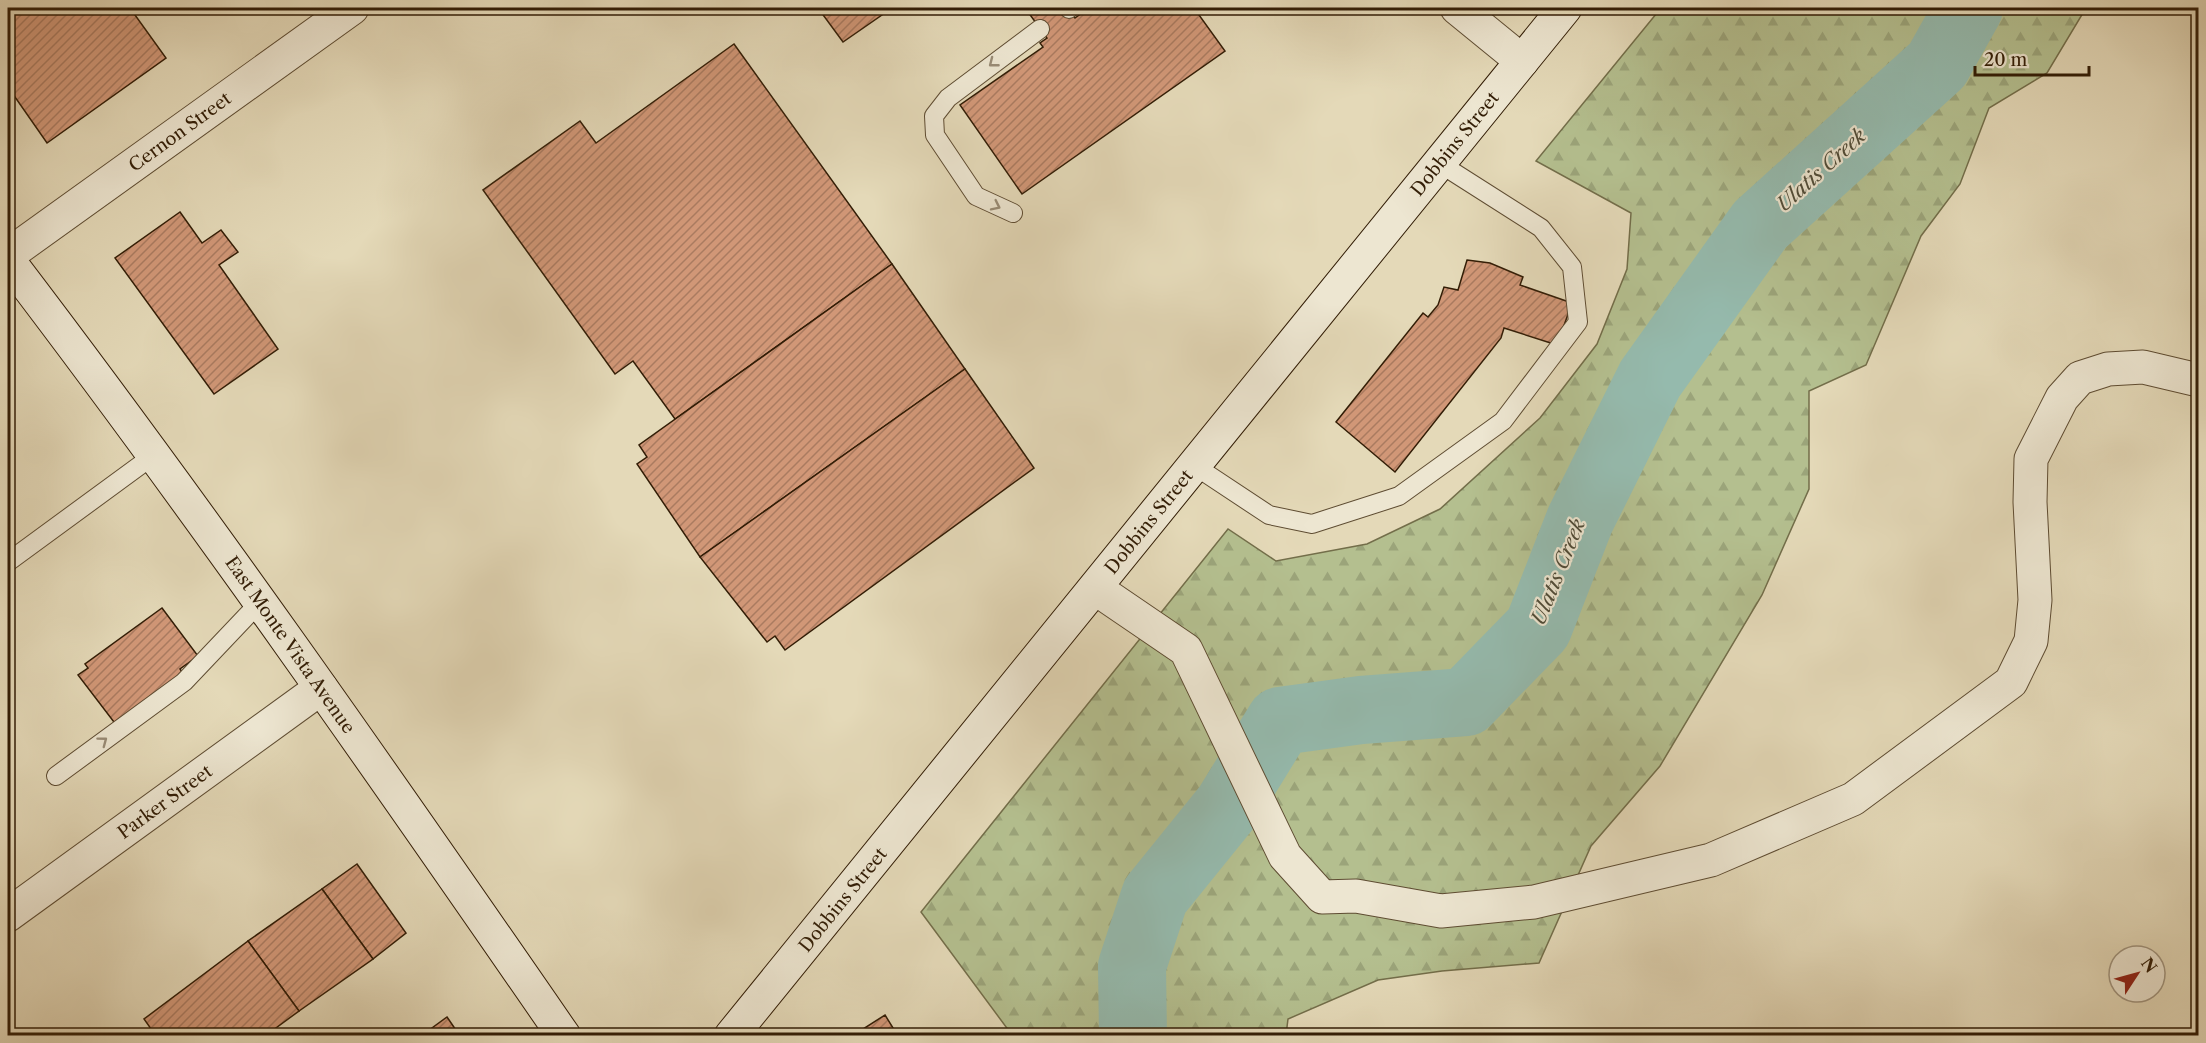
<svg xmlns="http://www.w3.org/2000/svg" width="2206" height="1043" font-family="'Libre Caslon Text',serif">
<defs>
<pattern id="forest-firs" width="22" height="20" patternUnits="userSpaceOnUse" patternTransform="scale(1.5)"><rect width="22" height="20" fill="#b4bf8f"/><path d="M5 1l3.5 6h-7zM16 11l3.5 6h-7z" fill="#9ba47a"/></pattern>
<pattern id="building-hatch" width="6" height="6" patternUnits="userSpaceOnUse" patternTransform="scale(1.5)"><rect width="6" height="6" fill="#d19777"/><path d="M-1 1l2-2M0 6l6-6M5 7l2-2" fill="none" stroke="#aa7b60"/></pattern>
</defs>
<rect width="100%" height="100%" fill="#e4d9b8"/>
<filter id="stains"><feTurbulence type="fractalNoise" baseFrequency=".00333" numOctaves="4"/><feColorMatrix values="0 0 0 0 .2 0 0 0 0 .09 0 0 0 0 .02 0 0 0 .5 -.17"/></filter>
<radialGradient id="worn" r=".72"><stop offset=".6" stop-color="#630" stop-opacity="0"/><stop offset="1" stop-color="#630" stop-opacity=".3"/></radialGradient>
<!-- forest -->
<polygon fill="url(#forest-firs)" stroke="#736e4a" stroke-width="1.5" points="1661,8 2086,8 2047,73 1989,108 1960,184 1921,236 1866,365 1809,391 1809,489 1762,595 1660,766 1591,846 1539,963 1442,971 1378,980 1288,1019 1286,1035 1012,1035 921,912 1228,529 1276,561 1367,544 1440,509 1540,418 1597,344 1627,269 1631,213 1536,161"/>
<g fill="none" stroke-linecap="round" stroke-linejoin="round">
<!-- river -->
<polyline stroke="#95baad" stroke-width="68" points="1133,1036 1132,966 1155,896 1227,807 1280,721 1361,710 1466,702 1538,628 1580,520 1650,379 1760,225 1937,65 1969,8"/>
</g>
<!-- building -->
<g fill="url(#building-hatch)" stroke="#321d06" stroke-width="1.5">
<polygon points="8,8 130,8 166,58 47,143 8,87"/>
<polygon points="818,8 892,8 843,42"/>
<polygon points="1035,8 1068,8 1075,18 1089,8 1194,8 1225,51 1022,194 960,105 1043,47 1040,43 1047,38 1028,12"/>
<polygon points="734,44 892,264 675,419 633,361 615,374 483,190 580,121 596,143"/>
<polygon points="180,212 202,243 221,230 238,252 219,265 278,349 214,394 115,258"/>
<polygon points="1467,260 1490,263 1523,277 1520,285 1572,303 1557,345 1504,328 1501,338 1395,472 1336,422 1423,313 1428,317 1438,305 1444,287 1458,290"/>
<polygon points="892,264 965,369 700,557 637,464 647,457 639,445"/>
<polygon points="965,369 1034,468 785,650 775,636 767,642 700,557"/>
<polygon points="162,608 198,656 180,669 186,678 117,726 78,675 88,668 85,664"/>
<polygon points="357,864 406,933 373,959 322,889"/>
<polygon points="322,889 373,959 299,1011 248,941"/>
<polygon points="248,941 299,1011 265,1036 156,1036 144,1019"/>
<polygon points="885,1015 898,1036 852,1036"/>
<polygon points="447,1017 460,1036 421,1036"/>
</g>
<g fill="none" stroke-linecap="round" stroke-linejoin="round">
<defs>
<g id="lane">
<polyline points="1069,9 1070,8"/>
<polyline points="1013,213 976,196 935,135 934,116 948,98 1040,29"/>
<polyline points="1195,466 1269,515 1312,524 1399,496 1503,421 1578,322 1572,267 1541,228 1439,163"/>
<polyline points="8,562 154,455"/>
<polyline points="56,776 184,682 260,602"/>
</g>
<g id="street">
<polyline points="1457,8 1522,61"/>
<polyline points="8,255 352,8"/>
<polyline points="1095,588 1186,650 1285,856 1322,897 1356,896 1441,911 1534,902 1711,860 1853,799 2011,682 2031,641 2035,600 2030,502 2031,459 2062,398 2080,378 2108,369 2143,367 2198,380"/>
<polyline points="8,915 321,688"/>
</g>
<g id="secondary">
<path d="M 8,260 C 201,513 383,774 564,1036"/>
<polyline points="731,1036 1565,8"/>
</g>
</defs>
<!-- lane casing -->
<use href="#lane" stroke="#5e4c32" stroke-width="20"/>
<!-- street casing -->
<use href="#street" stroke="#5e4c32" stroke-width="35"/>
<!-- secondary casing -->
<use href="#secondary" stroke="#321d06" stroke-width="35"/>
<!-- lane -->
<use href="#lane" stroke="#ede6d1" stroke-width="18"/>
<!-- street -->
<use href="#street" stroke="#ede6d1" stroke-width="33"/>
<!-- secondary -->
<use href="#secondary" stroke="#ede6d1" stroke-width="33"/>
</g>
<!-- one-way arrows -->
<defs><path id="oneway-chevron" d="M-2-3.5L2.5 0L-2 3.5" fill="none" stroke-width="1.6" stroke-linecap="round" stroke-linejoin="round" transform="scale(1.5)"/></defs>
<g stroke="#998c76">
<use href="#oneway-chevron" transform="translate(993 63) rotate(142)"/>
<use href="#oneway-chevron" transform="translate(996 206) rotate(26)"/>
<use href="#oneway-chevron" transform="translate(103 741) rotate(-37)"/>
</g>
<g text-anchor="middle" stroke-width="4.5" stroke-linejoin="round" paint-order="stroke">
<!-- street labels -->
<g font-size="18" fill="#321d06" stroke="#ede6d1">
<text transform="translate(180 132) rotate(-36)" y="6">Cernon Street</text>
<text transform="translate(1455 144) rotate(-51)" y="6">Dobbins Street</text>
<text transform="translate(1149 522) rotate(-51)" y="6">Dobbins Street</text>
<text transform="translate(290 645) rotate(55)" y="6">East Monte Vista Avenue</text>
<text transform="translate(165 802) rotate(-36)" y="6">Parker Street</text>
<text transform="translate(843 900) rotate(-51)" y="6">Dobbins Street</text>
</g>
<!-- water labels -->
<g font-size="20" font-style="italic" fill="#504c38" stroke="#ede6d1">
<text transform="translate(1821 170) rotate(-42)" y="7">Ulatis Creek</text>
<text transform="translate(1558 572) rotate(-68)" y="7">Ulatis Creek</text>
</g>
</g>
<!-- margin -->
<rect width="2206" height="1043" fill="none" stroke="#e4d9b8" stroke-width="30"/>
<rect x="9" y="9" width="2188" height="1025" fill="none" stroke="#321d06" stroke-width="3"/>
<rect x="15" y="15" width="2176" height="1013" fill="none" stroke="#321d06" stroke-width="1.5"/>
<!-- north arrow -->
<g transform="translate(2137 974) rotate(54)"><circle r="28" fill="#ede6d1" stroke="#a29680" stroke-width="1.5"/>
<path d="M0-4.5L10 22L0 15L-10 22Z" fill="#8f2418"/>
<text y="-9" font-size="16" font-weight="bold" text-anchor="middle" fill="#321d06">N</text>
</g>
<!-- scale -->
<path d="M1975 66v9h114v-9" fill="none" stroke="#321d06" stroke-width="3"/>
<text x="1984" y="66" font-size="18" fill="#321d06" stroke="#ede6d1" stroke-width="4.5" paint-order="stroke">20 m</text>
<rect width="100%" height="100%" filter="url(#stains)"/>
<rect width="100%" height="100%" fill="url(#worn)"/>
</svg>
